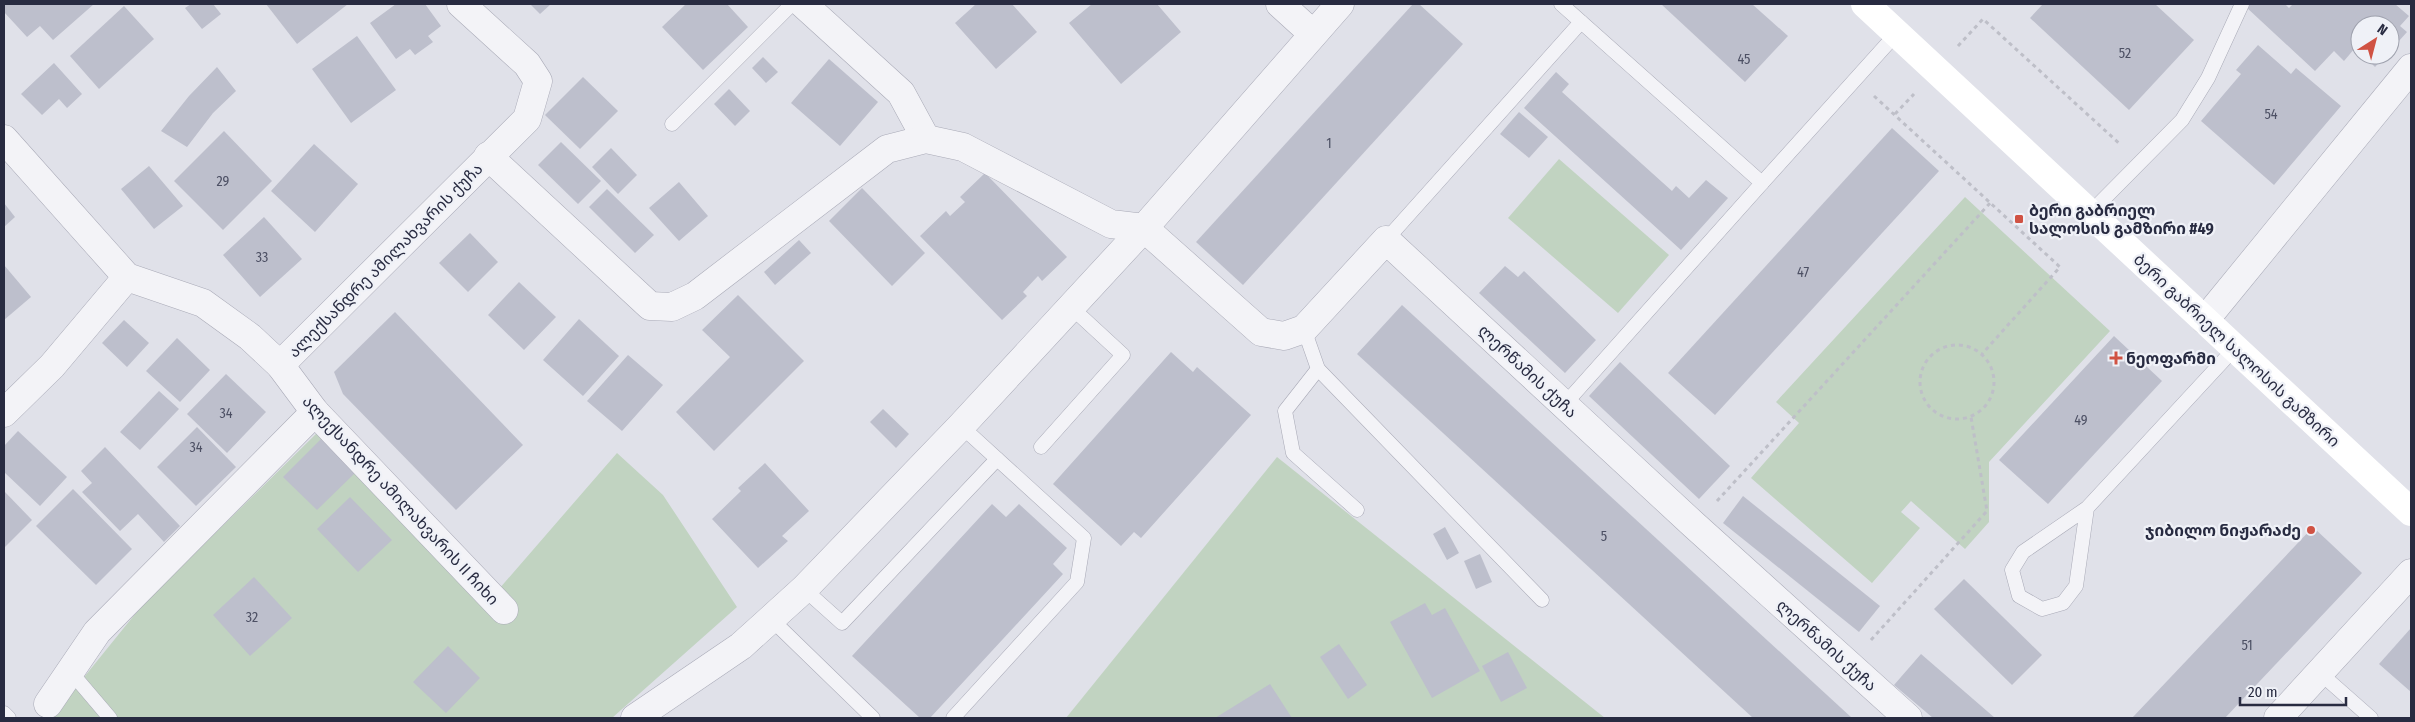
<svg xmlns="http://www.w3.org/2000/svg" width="2415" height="722" font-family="'Fira Sans Condensed','Noto Sans Georgian',sans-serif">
<rect width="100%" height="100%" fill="#e0e1e9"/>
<!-- green -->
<g fill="#c1d3c1">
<polygon points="1559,159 1669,255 1618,313 1508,218"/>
<polygon points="1965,197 2110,331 1989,462 1989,522 1965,549 1911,501 1901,512 1920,528 1872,583 1751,478 1799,423 1776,402"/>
<polygon points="320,430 499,589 617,453 663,495 737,607 612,718 51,718 144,603"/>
<polygon points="1277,457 1605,718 1066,718"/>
</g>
<!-- building -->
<g fill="#bdbfcc">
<polygon points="4,4 94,4 53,40 40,26 27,37 4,12"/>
<polygon points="191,4 213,4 221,14 202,29 185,8"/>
<polygon points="266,4 348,4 297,44"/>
<polygon points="396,4 425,4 441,26 428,36 433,42 415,55 410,49 396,59 370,23"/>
<polygon points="530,4 551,4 540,14"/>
<polygon points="686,4 727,4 748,27 703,70 662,27"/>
<polygon points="976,4 1012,4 1037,32 996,69 955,23"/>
<polygon points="1092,4 1157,4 1181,32 1121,84 1069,23"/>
<polygon points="1413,4 1419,4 1463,44 1243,285 1196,242"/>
<polygon points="1661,4 1752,4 1788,36 1745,82"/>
<polygon points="2043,4 2155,4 2194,40 2129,110 2030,18"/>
<polygon points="2249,4 2285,4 2289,8 2293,4 2395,4 2409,16 2400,26 2407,32 2390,51 2390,25 2360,25 2360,53 2355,48 2344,61 2334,51 2315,71 2246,7"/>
<polygon points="124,6 154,39 99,89 70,56"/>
<polygon points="357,36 396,90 351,123 312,69"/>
<polygon points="2258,45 2291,74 2296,68 2341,106 2274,185 2201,121 2241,74 2236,70"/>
<polygon points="2363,55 2386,55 2375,67"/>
<polygon points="763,57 778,72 766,83 752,68"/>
<polygon points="829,59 878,102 840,146 791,103"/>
<polygon points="54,63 82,94 67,108 59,99 42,115 21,94"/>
<polygon points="217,67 236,91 213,113 187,147 161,131 189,96"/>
<polygon points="1556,72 1569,84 1562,92 1672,191 1676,186 1689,198 1706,180 1728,198 1681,250 1524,108"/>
<polygon points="583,77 618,111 580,149 545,115"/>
<polygon points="729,89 750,111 735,126 714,104"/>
<polygon points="1519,112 1548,137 1529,158 1500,134"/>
<polygon points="1892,128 1939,171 1715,415 1668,373"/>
<polygon points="224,131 272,181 223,230 174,181"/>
<polygon points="561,142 601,181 578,204 538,165"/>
<polygon points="314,144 358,184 315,232 271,191"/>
<polygon points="611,148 637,175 618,194 592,167"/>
<polygon points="149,166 183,206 154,229 121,189"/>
<polygon points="985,173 1067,257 1042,281 1038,276 1023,292 1027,296 1002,320 920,236 946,211 950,216 965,202 960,197"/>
<polygon points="679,182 708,216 679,241 649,208"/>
<polygon points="862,188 925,253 892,286 829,221"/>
<polygon points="607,189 654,235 635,253 589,207"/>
<polygon points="4,203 15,217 4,227"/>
<polygon points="264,217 302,259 260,297 223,255"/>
<polygon points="470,233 498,262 468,292 439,263"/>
<polygon points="799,240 811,253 775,285 764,272"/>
<polygon points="4,265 31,297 4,320"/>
<polygon points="1505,266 1518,277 1524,271 1596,340 1565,373 1479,293"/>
<polygon points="519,282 556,317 524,350 488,315"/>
<polygon points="738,295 804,361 714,451 676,412 730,357 702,330"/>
<polygon points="1402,305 1852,718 1753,718 1357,354"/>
<polygon points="395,312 523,445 456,510 343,394 334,372"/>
<polygon points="579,319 619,356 583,396 543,360"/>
<polygon points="124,320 149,343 127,367 102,343"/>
<polygon points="2114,336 2162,381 2048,504 1999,460"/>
<polygon points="177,338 210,370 180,402 146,371"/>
<polygon points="1171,352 1193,372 1197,367 1251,415 1141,538 1134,532 1121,546 1053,484"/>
<polygon points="628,355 663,385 622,431 587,401"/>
<polygon points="1620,362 1730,466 1699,499 1589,396"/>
<polygon points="226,374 266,412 227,453 187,414"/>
<polygon points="159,391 179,409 140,450 120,432"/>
<polygon points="883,409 909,434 896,448 870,422"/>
<polygon points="197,427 236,467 196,506 157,467"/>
<polygon points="18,431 67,477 40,506 4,472 4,446"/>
<polygon points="321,439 355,473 317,510 283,477"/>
<polygon points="105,447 180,526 164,542 138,514 120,531 82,492 92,483 81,471"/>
<polygon points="765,463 809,511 782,536 788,541 758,568 712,519 741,491 738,488"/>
<polygon points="73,489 132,549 96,585 36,526"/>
<polygon points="4,491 32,520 4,548"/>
<polygon points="1743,496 1880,606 1859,632 1723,523"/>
<polygon points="350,497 392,540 358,572 317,529"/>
<polygon points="992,504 1006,517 1019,504 1067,548 1053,564 1063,574 930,718 920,718 852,656"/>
<polygon points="1445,527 1459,553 1447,560 1433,534"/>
<polygon points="2313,527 2362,573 2225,718 2132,718"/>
<polygon points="1480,554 1492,582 1476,589 1464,561"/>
<polygon points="254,577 292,618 250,656 213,615"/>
<polygon points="1964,579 2042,655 2012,685 1934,609"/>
<polygon points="1425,603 1432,615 1445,608 1480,671 1432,698 1390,622"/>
<polygon points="2411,628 2411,692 2379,664"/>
<polygon points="1339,644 1367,685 1348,699 1320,657"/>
<polygon points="448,646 480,678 446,713 413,682"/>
<polygon points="1508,652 1527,688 1501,702 1482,666"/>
<polygon points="1921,654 1995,718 1933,718 1894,685"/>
<polygon points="1270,684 1292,718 1215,718"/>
</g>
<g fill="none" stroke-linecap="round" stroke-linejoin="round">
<defs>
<g id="service">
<polyline points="1561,4 1762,183 1564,405"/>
<polyline points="672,124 792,4"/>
<polyline points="1762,183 1897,33"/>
<polyline points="2090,213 2182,120 2208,78 2242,4"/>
<polyline points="1386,240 1581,22"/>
<polyline points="1304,329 1318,369 1542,600"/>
<polyline points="1318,369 1285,411 1293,453 1357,510"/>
<polyline points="1041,447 1123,355 1072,308"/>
<polyline points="2087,508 2076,586 2063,603 2042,609 2019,596 2012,570 2023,552 2087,508 2235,348"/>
<polyline points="804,589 842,623 997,459"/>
<polyline points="770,618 873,718"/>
<polyline points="70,671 110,718"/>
<polyline points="2320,673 2371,718"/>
<polyline points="4,713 9,718"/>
<polyline points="953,718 1077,582 1084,538 961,426"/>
</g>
<g id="minor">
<polyline points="803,4 901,93 926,139"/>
<polyline points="1280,4 1313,34"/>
<polyline points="4,139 127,277 203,303 250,337 280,365 315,412 504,610"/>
<polyline points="488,156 650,306 672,307 695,296 887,149 926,139 963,147 1111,224 1144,228 1340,4"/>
<polyline points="280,365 527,119 538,81 527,64 461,4"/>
<polyline points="4,413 52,366 127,277"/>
<polyline points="48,704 97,632 315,412"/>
<polyline points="635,718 741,646 804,589 961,426 1144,228 1261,332 1284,336 1304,329 1386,240 1694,525 1908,718"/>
<polyline points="2278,718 2411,573"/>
</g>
<polyline id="tertiary" points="2205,320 2411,68"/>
</defs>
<!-- service casing -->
<use href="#service" stroke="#a9aab7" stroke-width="15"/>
<!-- minor casing -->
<use href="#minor" stroke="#a9aab7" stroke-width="29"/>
<!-- tertiary casing -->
<use href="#tertiary" stroke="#a9aab7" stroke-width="29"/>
<!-- path -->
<g stroke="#bebfc8" stroke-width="3" stroke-dasharray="4 4" stroke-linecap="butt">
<polyline points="1958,46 1983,19 2121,145"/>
<polyline points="1874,96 2060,267 1982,354"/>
<polyline points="1895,114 1914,94"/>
<circle cx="1957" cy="382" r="37"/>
<polyline points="1717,501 1991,202"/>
<polyline points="1871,640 1987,511 1971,417"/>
</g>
<!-- service -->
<use href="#service" stroke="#f3f3f7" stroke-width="14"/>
<!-- minor -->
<use href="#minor" stroke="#f3f3f7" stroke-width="28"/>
<!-- tertiary -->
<use href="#tertiary" stroke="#f3f3f7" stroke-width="28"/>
<!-- secondary -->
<polyline stroke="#fff" stroke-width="28" points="1865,4 2411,512"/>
</g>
<!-- markers -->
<g fill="#d05243" stroke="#eff1f7" stroke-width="2">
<rect x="2014" y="214" width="10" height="10" rx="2.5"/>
<path d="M2113.5 350.5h5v5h5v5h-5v5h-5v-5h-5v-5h5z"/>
<circle cx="2311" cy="530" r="5"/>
</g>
<g text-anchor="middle" stroke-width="4.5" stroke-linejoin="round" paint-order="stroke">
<!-- number labels -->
<g font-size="14" fill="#4d5064">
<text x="2125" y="58">52</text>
<text x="1744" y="64">45</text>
<text x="2271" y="119">54</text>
<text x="1329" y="148">1</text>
<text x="223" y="186">29</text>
<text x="262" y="262">33</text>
<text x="1803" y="277">47</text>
<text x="226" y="418">34</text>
<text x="2081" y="425">49</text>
<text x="196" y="452">34</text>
<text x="1604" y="541">5</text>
<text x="252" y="622">32</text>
<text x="2247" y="650">51</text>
</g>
<!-- poi labels -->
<g font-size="16" font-weight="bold" fill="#282b41" stroke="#eff1f7" text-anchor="start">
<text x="2029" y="216">ბერი გაბრიელ<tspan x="2029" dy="18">სალოსის გამზირი #49</tspan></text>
<text x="2126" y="364">ნეოფარმი</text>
<text x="2301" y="536" text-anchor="end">ჯიბილო ნიჟარაძე</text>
</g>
<!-- street labels -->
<g font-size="16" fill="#282b41" stroke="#eff1f7">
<text transform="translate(385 260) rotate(-45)" y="6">ალექსანდრე ამილახვარის ქუჩა</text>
<text transform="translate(2237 350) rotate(43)" y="6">ბერი გაბრიელ სალოსის გამზირი</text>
<text transform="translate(1528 371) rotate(43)" y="6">ლერწამის ქუჩა</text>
<text transform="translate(401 500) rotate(47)" y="6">ალექსანდრე ამილახვარის II ჩიხი</text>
<text transform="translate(1827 645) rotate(42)" y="6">ლერწამის ქუჩა</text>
</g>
</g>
<!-- border -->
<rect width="2415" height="722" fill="none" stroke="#282b41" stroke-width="10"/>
<!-- north arrow -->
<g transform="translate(2375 40) rotate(36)"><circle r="24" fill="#eff1f7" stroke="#9fa2ae"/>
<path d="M0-4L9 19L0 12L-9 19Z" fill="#d05243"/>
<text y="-8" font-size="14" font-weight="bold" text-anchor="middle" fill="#282b41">N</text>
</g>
<!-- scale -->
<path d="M2240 697v8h106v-8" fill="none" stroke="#282b41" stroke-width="2.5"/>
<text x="2248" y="697" font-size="15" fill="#282b41" stroke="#eff1f7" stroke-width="4" paint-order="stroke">20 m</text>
</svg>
